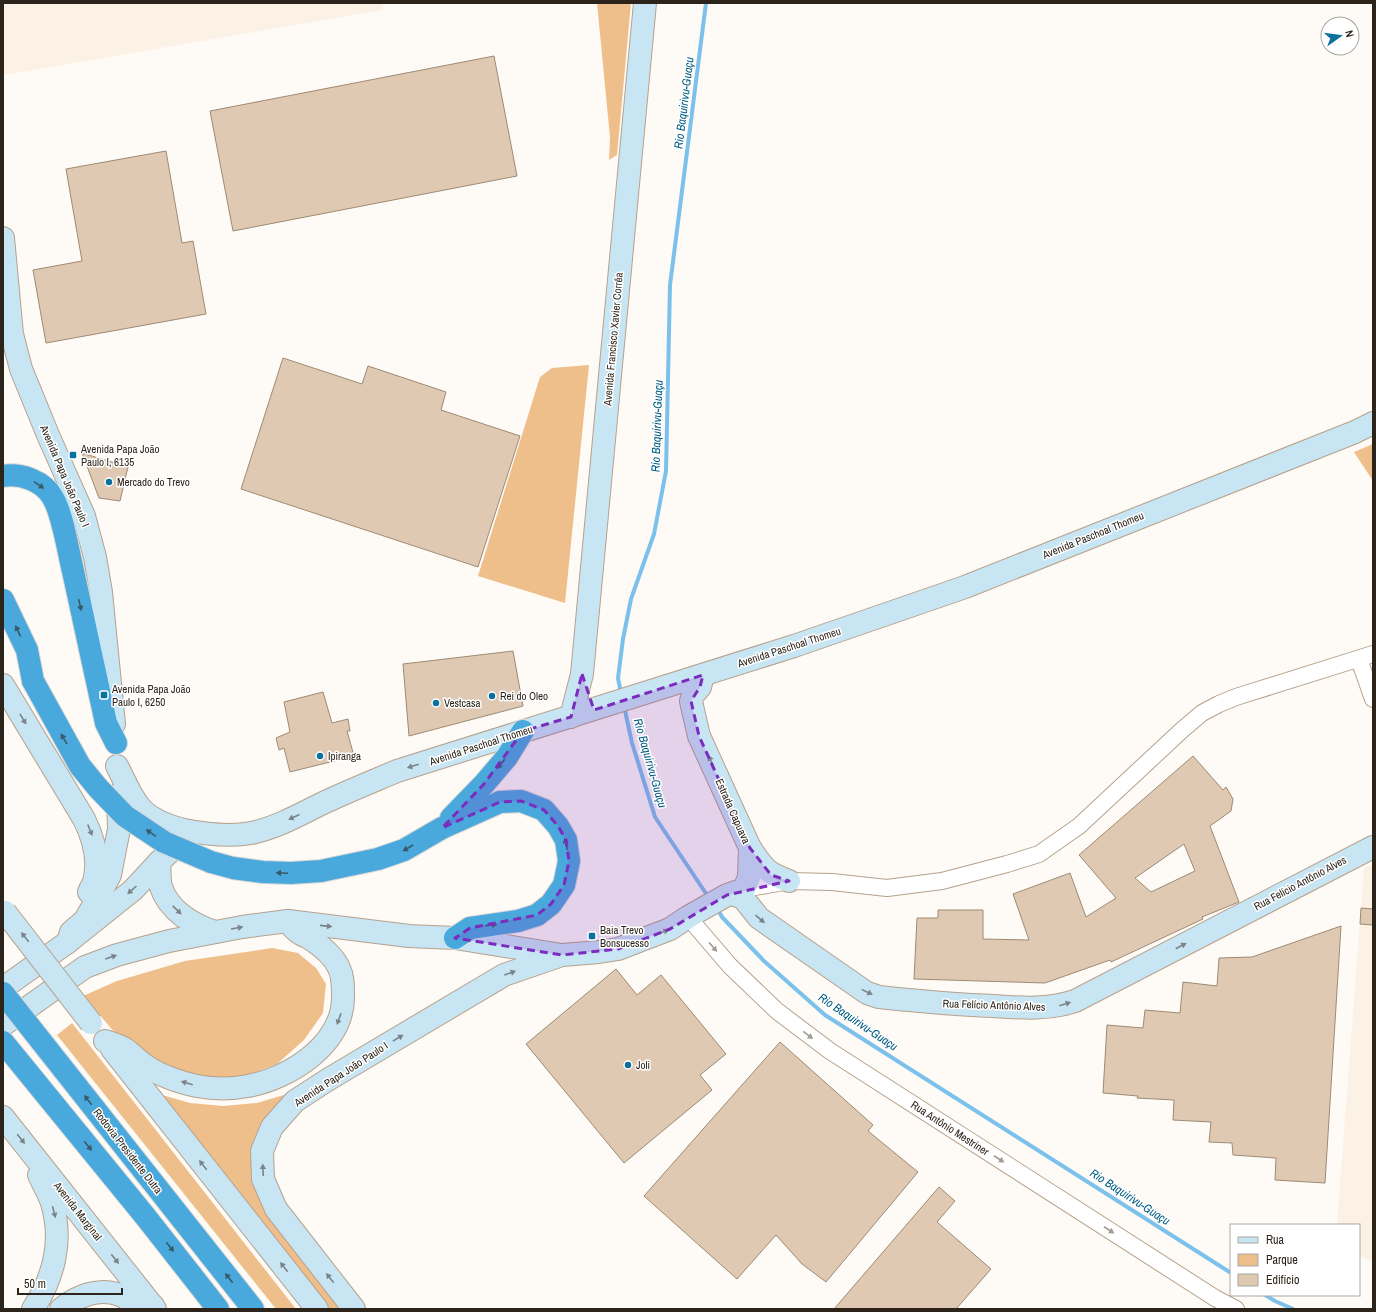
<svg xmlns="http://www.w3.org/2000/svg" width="1376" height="1312" font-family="'Archivo Narrow',sans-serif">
<rect width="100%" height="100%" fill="#fefaf5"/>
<!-- built -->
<g fill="#fcf1e5">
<polygon points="3,3 383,3 383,10 3,75"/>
<polygon points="1373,864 1373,1262 1359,1256 1359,1225 1337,1225 1364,868"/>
</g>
<!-- green -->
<g fill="#eebf8b">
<polygon points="597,3 631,3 617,155 609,160 610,137"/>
<polygon points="589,365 565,603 478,576 540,377 552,368"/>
<polygon points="1373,444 1373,481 1354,452"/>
<polygon points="272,948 298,953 316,968 326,984 323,1013 304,1040 277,1064 236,1079 205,1078 174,1070 144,1055 117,1035 83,996 117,981 185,961"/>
<polygon points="72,1023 296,1309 276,1309 57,1035"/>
<polygon points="287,1094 253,1180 263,1207 343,1309 330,1309 162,1095 190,1103 223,1106 257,1103"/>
</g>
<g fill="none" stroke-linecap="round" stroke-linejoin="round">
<!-- stream -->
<g stroke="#7cc1eb" stroke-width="4">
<polyline points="621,693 618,678 623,639 631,599 654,534 666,471 670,285 706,3"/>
<polyline points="624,706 632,743 655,817 709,898"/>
<polyline points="717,908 722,917 764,961 825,1015 1231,1273"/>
<polyline points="1265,1295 1275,1301 1293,1309"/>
</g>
</g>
<!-- building -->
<g fill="#dfc9b2" stroke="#9e8a74" fill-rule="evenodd">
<polygon points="494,56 517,176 233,231 210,111"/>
<polygon points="166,151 182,243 193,241 206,314 46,343 33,270 82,261 66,169"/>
<polygon points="283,358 362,384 368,366 446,392 441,410 520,436 478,567 241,489"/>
<polygon points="82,453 128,467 120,501 99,498"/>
<polygon points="513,651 523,706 409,736 403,664"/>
<polygon points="323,692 332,723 348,719 350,731 347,731 354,756 290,772 284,748 279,750 276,738 290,732 284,702"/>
<path d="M 1193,756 L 1223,790 L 1226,787 L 1233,799 L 1231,811 L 1210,826 L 1239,902 L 1202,917 L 1203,919 L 1111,962 L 1110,960 L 1045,983 L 914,979 L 917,918 L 938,918 L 938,910 L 983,910 L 983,939 L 1029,940 L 1013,894 L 1070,873 L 1086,917 L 1116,898 L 1079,855 ZM 1184,844 L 1195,871 L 1151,892 L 1135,878 Z"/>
<polygon points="1361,908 1373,909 1373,925 1360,924"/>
<polygon points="1341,926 1325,1183 1275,1180 1276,1158 1233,1155 1232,1143 1209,1142 1211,1122 1173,1120 1174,1100 1137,1098 1138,1096 1103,1093 1107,1025 1143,1028 1145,1010 1180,1013 1183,982 1217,986 1219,958 1252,957"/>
<polygon points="616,969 637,995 661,975 726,1054 700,1075 712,1090 624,1163 526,1044"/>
<polygon points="780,1042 873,1125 868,1131 918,1172 826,1282 802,1264 776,1235 737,1279 644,1196"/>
<polygon points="939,1187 955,1201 937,1222 991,1269 956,1309 834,1309"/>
</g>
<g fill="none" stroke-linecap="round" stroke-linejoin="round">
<defs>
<g id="street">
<polyline points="1359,659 1373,699"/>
<polyline points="744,889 789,881 832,882 887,888 942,881 1007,864 1039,854 1079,826 1182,730 1202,713 1219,704 1236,697 1373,654"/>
<polyline points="688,917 730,966 777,1011 830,1051 1215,1298 1236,1309"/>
</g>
<g id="secondary">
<polyline points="3,238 12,334 21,369 48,435 84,516 95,557 101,592 114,724"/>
<path d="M 3,685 L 84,819 C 93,837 99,857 95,877 C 95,882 91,887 89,892"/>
<polyline points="571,717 582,674 645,3"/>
<path d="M 117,766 C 124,779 130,795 139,806 C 150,820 168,826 184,830 C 205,834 230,837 251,833 C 276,828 299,815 321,804 C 346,792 371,782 397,771 L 794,646 L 965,587 L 1355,432 L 1373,423"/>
<path d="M 750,848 C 764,868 765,872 789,881"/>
<path d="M 159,862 C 160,870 159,880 161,887 C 169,911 193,925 215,932"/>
<path d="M 732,894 L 743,898 L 759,918 L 867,993 L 879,997 C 917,1001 955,1005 994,1006 C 1023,1008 1047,1010 1075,1001 L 1373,847"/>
<polyline points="68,942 71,932 85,920 96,901 110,875 119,829 118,795"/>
<polyline points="3,988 68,942 133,890 159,862 179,843 190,835"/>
<polyline points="3,1025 85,967 117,955 169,941 242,927 288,921 409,936 455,938 562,955 599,952 618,949 670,929 688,917 727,895 744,889 749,877 750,848 699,736 692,706 691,701 693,695 700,687 703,675"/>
<path d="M 105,1041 C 111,1043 119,1045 125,1049 C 132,1054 139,1061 146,1066 C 159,1075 181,1083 197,1086 C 213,1089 232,1089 248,1086 C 291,1078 345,1043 343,994 C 343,985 343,976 339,968 C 333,955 320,945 309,938 C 306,936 301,935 298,932 C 294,930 291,925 288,921"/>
<polyline points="112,1049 317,1309"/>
<polyline points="3,1117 155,1309"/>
<path d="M 33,1309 C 54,1277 63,1240 52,1203 C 49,1194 43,1184 39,1175"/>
<path d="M 61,1309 C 77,1296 99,1287 120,1295 C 127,1298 133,1304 140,1305 C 144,1306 149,1306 153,1306"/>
<polyline points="354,1309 276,1209 263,1179 262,1151 272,1127 295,1101 329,1079 504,975 559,956"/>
</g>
<g id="highway">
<path d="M 3,476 C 21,473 44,481 53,498 C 63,515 68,551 73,571 C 84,622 95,672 106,723 L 116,743"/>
<polyline points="3,600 27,650 33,681"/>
<polyline points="451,818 484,784 507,757 523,731"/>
<polyline points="211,862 233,868 263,872 291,873 321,871 378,859 404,850 442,828 500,802 521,801 544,810 558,826 566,840 569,861 564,885 551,904 537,915 518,921 470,928 455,938"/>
<polyline points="41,1041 253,1309"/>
<polyline points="3,1042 145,1216 218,1309"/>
</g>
</defs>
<!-- street casing -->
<use href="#street" stroke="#b6a18b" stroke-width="18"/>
<!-- secondary casing -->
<use href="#secondary" stroke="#b6a18b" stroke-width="24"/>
<!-- highway casing -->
<use href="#highway" stroke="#d9d8d6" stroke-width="24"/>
<!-- street -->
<use href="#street" stroke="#fff" stroke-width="16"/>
<!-- secondary -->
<use href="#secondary" stroke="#c8e5f4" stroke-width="22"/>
<!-- highway -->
<use href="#highway" stroke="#49a8dc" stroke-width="22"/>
<defs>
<polyline id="secondary-bridge" points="5,912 91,1023"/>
<g id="highway-bridge">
<polyline points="33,681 80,766 98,788 125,816 164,842 211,862"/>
<polyline points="3,993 41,1041"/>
</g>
</defs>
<!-- secondary-bridge casing -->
<use href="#secondary-bridge" stroke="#b6a18b" stroke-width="24" stroke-linecap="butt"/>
<!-- highway-bridge casing -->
<use href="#highway-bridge" stroke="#d9d8d6" stroke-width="24" stroke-linecap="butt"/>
<!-- secondary-bridge -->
<use href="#secondary-bridge" stroke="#c8e5f4" stroke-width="22"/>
<!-- highway-bridge -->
<use href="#highway-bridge" stroke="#49a8dc" stroke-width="22"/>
</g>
<!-- one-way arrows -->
<defs><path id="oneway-solid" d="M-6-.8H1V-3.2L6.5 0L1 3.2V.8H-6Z"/></defs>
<g fill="#385968">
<use href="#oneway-solid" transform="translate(39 485) rotate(35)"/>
<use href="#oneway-solid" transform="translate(80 605) rotate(78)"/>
<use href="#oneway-solid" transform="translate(18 631) rotate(-115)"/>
<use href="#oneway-solid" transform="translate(64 739) rotate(-120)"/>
<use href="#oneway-solid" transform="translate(501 764) rotate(129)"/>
<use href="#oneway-solid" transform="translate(151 833) rotate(-146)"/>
<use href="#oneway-solid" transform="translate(566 844) rotate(-103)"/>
<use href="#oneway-solid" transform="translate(408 848) rotate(150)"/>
<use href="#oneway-solid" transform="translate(282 873) rotate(-178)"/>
<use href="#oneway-solid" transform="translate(491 925) rotate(-7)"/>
<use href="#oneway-solid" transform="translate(88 1100) rotate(-128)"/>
<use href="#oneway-solid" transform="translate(88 1146) rotate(51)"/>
<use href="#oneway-solid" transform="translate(170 1247) rotate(51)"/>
<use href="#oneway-solid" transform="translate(229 1278) rotate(-128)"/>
</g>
<g fill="#7a8488">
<use href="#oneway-solid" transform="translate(23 719) rotate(59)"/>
<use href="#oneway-solid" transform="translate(711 761) rotate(-115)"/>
<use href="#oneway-solid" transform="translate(413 766) rotate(163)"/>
<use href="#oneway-solid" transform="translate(294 817) rotate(155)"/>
<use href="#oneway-solid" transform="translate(90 830) rotate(68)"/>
<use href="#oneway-solid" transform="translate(132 890) rotate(138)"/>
<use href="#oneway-solid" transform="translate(177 910) rotate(44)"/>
<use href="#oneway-solid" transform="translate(760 919) rotate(41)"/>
<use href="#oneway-solid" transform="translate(326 926) rotate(6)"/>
<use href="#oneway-solid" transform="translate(237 928) rotate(-10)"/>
<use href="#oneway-solid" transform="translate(663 932) rotate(-22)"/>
<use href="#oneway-solid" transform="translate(25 937) rotate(-128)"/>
<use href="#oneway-solid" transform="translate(1181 946) rotate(-28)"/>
<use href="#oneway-solid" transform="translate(111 957) rotate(-19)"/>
<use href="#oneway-solid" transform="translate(510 973) rotate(-20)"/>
<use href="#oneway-solid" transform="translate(867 992) rotate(26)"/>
<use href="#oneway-solid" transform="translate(1065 1004) rotate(-18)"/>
<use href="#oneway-solid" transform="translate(339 1019) rotate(110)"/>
<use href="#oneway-solid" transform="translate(398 1038) rotate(-31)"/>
<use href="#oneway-solid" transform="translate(187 1083) rotate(-164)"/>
<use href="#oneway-solid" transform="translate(21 1139) rotate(51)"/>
<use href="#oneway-solid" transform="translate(203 1165) rotate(-128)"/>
<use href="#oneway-solid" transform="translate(263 1170) rotate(-92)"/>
<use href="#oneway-solid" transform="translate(54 1212) rotate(75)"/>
<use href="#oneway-solid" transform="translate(115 1259) rotate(52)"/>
<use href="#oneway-solid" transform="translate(284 1267) rotate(-128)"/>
<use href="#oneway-solid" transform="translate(330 1278) rotate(-128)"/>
</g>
<g fill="#a09c98">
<use href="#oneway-solid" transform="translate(713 947) rotate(49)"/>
<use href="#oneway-solid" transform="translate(808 1035) rotate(37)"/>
<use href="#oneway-solid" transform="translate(999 1159) rotate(33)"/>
<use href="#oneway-solid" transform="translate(1109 1230) rotate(33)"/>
</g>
<!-- marked area -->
<path fill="#7b2cbf" fill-opacity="0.2" stroke="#7b2cbf" stroke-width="3" stroke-dasharray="8 5" stroke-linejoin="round" d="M 582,674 L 594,710 L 703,675 L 700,687 L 691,701 L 699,736 L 750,848 L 771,875 L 789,881 L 727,895 L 670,929 L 618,949 L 562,955 L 455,938 L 470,928 L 537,915 L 551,904 L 564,885 L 569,861 L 566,840 L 558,826 L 544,810 L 521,801 L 500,802 L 442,828 L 484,784 L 523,731 L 571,717 Z"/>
<!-- markers -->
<g fill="#0a709d" stroke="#fff" stroke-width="1.5">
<rect x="69" y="451" width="8" height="8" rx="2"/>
<circle cx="109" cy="482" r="4"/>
<rect x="100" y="691" width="8" height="8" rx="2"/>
<circle cx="492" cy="696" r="4"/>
<circle cx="436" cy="703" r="4"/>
<circle cx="320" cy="756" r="4"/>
<rect x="588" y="932" width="8" height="8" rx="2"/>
<circle cx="628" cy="1065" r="4"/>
</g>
<g text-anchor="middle" stroke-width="3" stroke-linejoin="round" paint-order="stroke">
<!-- street labels -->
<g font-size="11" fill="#2c241b" stroke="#fff">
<text transform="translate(613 339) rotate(-85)" y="4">Avenida Francisco Xavier Corrêa</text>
<text transform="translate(65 476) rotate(67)" y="4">Avenida Papa João Paulo I</text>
<text transform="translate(1093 535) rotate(-22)" y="4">Avenida Paschoal Thomeu</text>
<text transform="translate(789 647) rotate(-18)" y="4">Avenida Paschoal Thomeu</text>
<text transform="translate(481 745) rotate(-18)" y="4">Avenida Paschoal Thomeu</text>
<text transform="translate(733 811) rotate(66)" y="4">Estrada Capuava</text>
<text transform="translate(1300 883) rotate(-28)" y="4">Rua Felício Antônio Alves</text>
<text transform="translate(994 1005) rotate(2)" y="4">Rua Felício Antônio Alves</text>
<text transform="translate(341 1074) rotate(-33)" y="4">Avenida Papa João Paulo I</text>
<text transform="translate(950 1128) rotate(33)" y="4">Rua Antônio Mestriner</text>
<text transform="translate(128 1151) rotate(52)" y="4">Rodovia Presidente Dutra</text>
<text transform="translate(78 1211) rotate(52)" y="4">Avenida Marginal</text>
</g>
<!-- poi labels -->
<g font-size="11" fill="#2c241b" stroke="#fff" text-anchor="start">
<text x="81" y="453">Avenida Papa João<tspan x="81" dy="13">Paulo I, 6135</tspan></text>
<text x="117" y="486">Mercado do Trevo</text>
<text x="112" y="693">Avenida Papa João<tspan x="112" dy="13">Paulo I, 6250</tspan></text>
<text x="500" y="700">Rei do Oleo</text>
<text x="444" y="707">Vestcasa</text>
<text x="328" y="760">Ipiranga</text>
<text x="600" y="934">Baia Trevo<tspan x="600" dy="13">Bonsucesso</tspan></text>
<text x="636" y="1069">Joli</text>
</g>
<!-- water labels -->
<g font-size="12" font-style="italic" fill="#005c83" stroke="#fff">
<text transform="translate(684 103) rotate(-83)" y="4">Rio Baquirivu-Guaçu</text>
<text transform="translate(657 426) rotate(-88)" y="4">Rio Baquirivu-Guaçu</text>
<text transform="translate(650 763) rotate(74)" y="4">Rio Baquirivu-Guaçu</text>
<text transform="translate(858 1022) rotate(34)" y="4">Rio Baquirivu-Guaçu</text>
<text transform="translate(1130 1197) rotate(33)" y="4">Rio Baquirivu-Guaçu</text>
</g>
</g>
<!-- border -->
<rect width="1376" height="1312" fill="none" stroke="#2c241b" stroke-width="8"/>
<!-- legend -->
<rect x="1230" y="1224" width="130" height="72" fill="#ffffff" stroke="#aba7a4"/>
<rect x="1238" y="1237" width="20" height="6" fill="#c8e5f4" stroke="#aba7a4"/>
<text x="1266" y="1244" font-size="12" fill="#2c241b">Rua</text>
<rect x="1238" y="1254" width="20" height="12" fill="#eebf8b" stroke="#aba7a4"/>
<text x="1266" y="1264" font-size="12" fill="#2c241b">Parque</text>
<rect x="1238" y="1274" width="20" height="12" fill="#dfc9b2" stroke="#aba7a4"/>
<text x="1266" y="1284" font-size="12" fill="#2c241b">Edifício</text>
<!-- north arrow -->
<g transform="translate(1340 36) rotate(76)"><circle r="19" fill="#ffffff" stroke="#aba7a4"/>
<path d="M0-3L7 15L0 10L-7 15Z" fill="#0a709d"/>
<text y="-6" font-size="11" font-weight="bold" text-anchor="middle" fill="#2c241b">N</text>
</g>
<!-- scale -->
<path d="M18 1288v6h104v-6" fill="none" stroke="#2c241b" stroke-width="2"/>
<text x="24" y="1288" font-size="12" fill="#2c241b" stroke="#ffffff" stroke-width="3" paint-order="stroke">50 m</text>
</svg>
